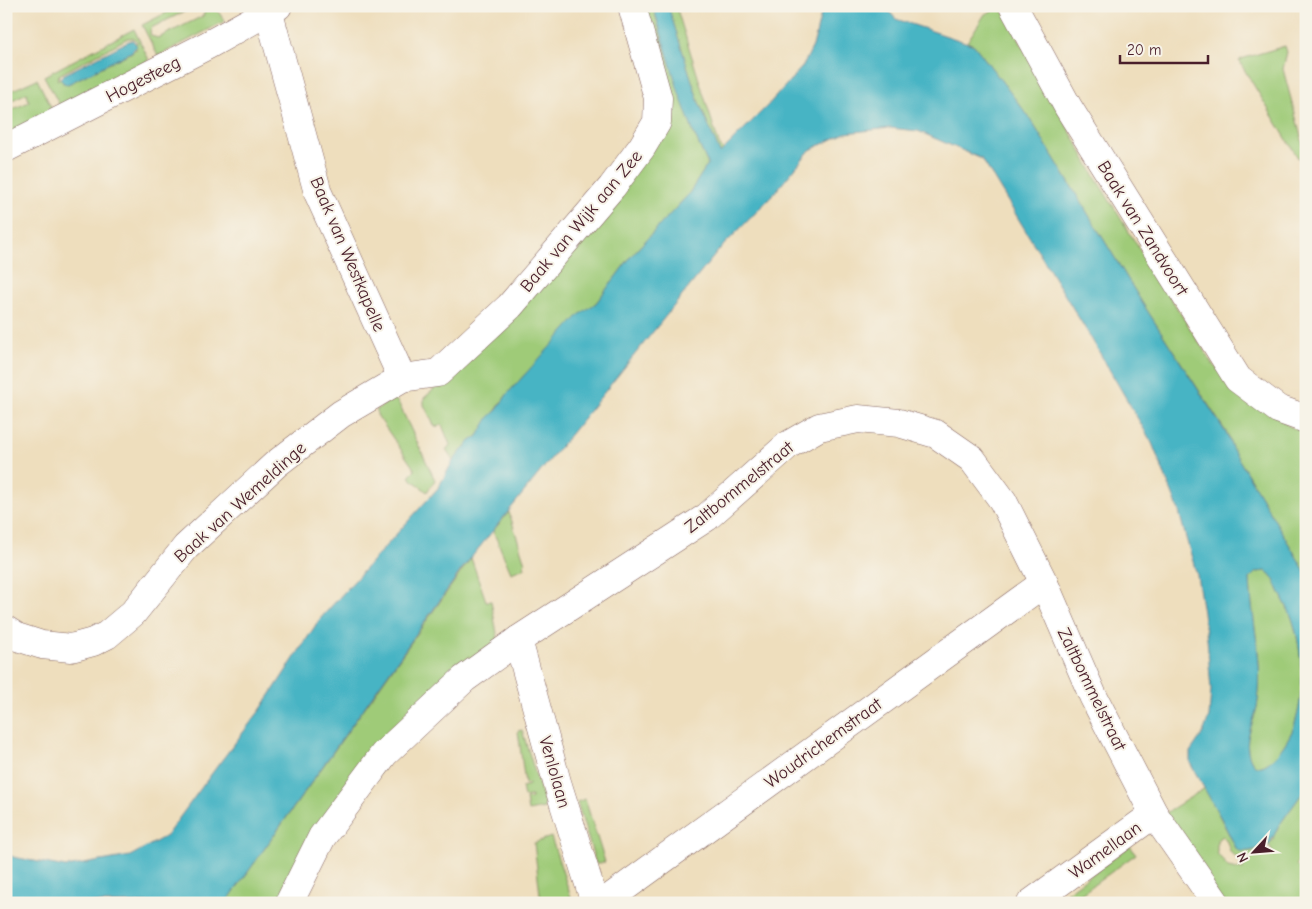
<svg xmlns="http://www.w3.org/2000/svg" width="1312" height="909" font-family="'Comic Neue',sans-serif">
<rect width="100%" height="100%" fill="#f7f3e8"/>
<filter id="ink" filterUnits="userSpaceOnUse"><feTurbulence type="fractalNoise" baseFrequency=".02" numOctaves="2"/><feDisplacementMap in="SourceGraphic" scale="10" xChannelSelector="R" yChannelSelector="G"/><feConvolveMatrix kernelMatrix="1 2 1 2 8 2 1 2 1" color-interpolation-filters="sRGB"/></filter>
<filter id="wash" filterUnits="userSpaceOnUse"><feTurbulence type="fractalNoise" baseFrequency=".0096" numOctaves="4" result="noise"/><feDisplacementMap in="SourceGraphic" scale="20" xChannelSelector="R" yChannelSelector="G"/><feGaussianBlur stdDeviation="1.12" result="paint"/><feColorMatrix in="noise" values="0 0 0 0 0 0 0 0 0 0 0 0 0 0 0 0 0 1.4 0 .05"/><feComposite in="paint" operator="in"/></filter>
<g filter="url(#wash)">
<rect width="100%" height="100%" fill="#eedebd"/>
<!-- green -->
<g fill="#9fcb78" stroke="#747552" fill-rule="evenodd">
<polygon points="180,6 196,6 153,27 150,30 151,36 158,38 203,16 205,11 203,6 214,6 225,21 158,56 142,25"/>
<polygon points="642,6 653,6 664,46 694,134 708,164 688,195 632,255 596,303 579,316 508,393 478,436 469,442 453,461 446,450 450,445 442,425 435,427 424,405 424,398 474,355 666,127 671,116 672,110"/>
<polygon points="668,6 676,6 719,144 723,150 720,153 698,100"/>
<polygon points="1001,7 1097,180 1137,245 1214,366 1289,426 1306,433 1306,573 1232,448 1228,435 1143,304 1029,117 974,45 967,42 985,14"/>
<path d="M 134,29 L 149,60 L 61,108 L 44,76 ZM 128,38 L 133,38 L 138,42 L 135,43 L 136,49 L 132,52 L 68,84 L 63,83 L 60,78 L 57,80 L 59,75 Z"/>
<polygon points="1285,46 1287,52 1283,69 1306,155 1306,171 1239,61 1241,59"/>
<polygon points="37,79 53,111 6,135 6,112 29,102 27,93 6,103 6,93"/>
<polygon points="393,399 398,402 435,480 427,492 409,477 415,470 377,415 377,409"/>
<polygon points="509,512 525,563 524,564 525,568 511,573 493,531"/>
<polygon points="471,558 486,601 491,601 498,639 456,675 277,903 226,903"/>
<path d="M 1266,571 C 1274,576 1276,585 1280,593 C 1284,602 1290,611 1293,621 C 1299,641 1302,663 1302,685 C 1301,698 1298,717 1293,729 C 1287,744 1256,790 1248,751 C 1245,736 1254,721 1257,707 C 1265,664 1251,621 1250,578 L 1256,572 Z"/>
<polygon points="522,730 545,805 544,808 528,811 526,799 531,798 531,796 524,797 522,787 529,785 529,783 525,784 518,731"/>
<path d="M 1205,788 L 1237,850 L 1251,851 L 1262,847 L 1268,856 L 1273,854 L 1269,845 L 1274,839 L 1272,838 L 1280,824 L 1306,788 L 1306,846 L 1301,852 L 1304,856 L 1296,865 L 1306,875 L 1306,903 L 1222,903 L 1164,814 ZM 1222,836 C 1229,840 1227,848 1232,854 C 1235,857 1240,857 1244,859 L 1243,870 L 1228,867 L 1217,853 L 1217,840 Z"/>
<polygon points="585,799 605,862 596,864 577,802"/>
<polygon points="551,837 573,903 541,903 534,843"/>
<polygon points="1130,846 1136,854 1073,900 1066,893"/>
</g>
<!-- water -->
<g fill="#47b4c4" stroke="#486a78" fill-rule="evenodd">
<path d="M 653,6 L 668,6 L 698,100 L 720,153 L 768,105 L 803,66 L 813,46 L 823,6 L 884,6 L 896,19 L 974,45 L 1029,117 L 1143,304 L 1228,436 L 1232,448 L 1306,573 L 1306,788 L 1280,824 L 1269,845 C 1259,848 1247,854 1237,850 L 1222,820 L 1190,763 L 1190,752 L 1203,733 L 1209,717 L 1211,690 L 1207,638 L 1197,575 L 1186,538 L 1178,508 L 1152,443 L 1091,338 L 982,159 L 918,131 L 890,128 L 845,133 L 810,150 L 772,196 L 719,250 L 462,569 L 226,903 L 6,903 L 6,852 L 13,857 L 66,867 L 130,856 L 166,836 L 218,765 L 261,709 L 319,620 L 438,488 L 453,461 L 469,442 L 478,436 L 489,417 L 497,410 L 508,393 L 579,315 L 596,303 L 632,255 L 688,195 L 708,164 L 694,134 L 679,93 ZM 1266,571 C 1274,576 1276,585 1280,593 C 1284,602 1290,611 1293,621 C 1299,641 1302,663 1302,685 C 1301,698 1298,717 1293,729 C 1287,744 1256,790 1248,751 C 1245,737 1254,721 1257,707 C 1265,664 1251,621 1250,578 L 1256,572 Z"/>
<path d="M 133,40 L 137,46 L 131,52 L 68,84 C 64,84 62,82 60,78 L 63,75 L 129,41 Z"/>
</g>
</g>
<g filter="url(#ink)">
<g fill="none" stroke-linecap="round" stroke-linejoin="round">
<defs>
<g id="street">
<polyline points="267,6 318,193 402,378"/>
<polyline points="1013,6 1068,107 1238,379 1278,409 1306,419"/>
<polyline points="6,148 208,45 278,6"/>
<polyline points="6,630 17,637 42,645 71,648 93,642 107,635 133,613 186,547 276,464 341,414 402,378 438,373 510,306 612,187 642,147 657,122 658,98 632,6"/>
<polyline points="518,640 557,782 595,903"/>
<polyline points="289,903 322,837 384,754 464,679 518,640 707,517 788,445 819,427 858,419 899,423 936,434 972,459 1003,501 1044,583 1093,696 1154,814 1216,903"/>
<polyline points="603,903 1044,583"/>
<polyline points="1031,903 1154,814"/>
</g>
</defs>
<!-- street casing -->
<use href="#street" stroke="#83625e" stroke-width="29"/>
<!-- street -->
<use href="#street" stroke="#fff" stroke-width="28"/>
</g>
</g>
<g text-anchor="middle" stroke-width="4" stroke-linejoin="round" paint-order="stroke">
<!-- street labels -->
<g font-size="18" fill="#4a1f2b" stroke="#f7f3e8">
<text transform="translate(143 79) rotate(-27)" y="6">Hogesteeg</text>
<text transform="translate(581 221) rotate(-50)" y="6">Baak van Wijk aan Zee</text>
<text transform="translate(1143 228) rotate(58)" y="6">Baak van Zandvoort</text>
<text transform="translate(348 254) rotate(67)" y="6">Baak van Westkapelle</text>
<text transform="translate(739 487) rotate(-39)" y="6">Zaltbommelstraat</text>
<text transform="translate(240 502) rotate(-42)" y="6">Baak van Wemeldinge</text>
<text transform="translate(1092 689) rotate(64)" y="6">Zaltbommelstraat</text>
<text transform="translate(823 743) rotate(-36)" y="6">Woudrichemstraat</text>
<text transform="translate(555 772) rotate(74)" y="6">Venlolaan</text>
<text transform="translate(1105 850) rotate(-36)" y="6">Wamellaan</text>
</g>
</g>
<!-- margin -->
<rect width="1312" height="909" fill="none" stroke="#f7f3e8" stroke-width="25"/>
<!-- north arrow -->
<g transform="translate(1254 852) rotate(244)" stroke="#f7f3e8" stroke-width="4" paint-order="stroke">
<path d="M0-4L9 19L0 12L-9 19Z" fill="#4a1f2b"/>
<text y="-8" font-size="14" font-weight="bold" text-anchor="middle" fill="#4a1f2b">N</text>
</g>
<!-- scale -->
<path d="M1120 55v8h88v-8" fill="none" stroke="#4a1f2b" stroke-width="2.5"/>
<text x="1127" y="55" font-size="15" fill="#4a1f2b" stroke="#f7f3e8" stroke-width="4" paint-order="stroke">20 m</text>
</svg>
